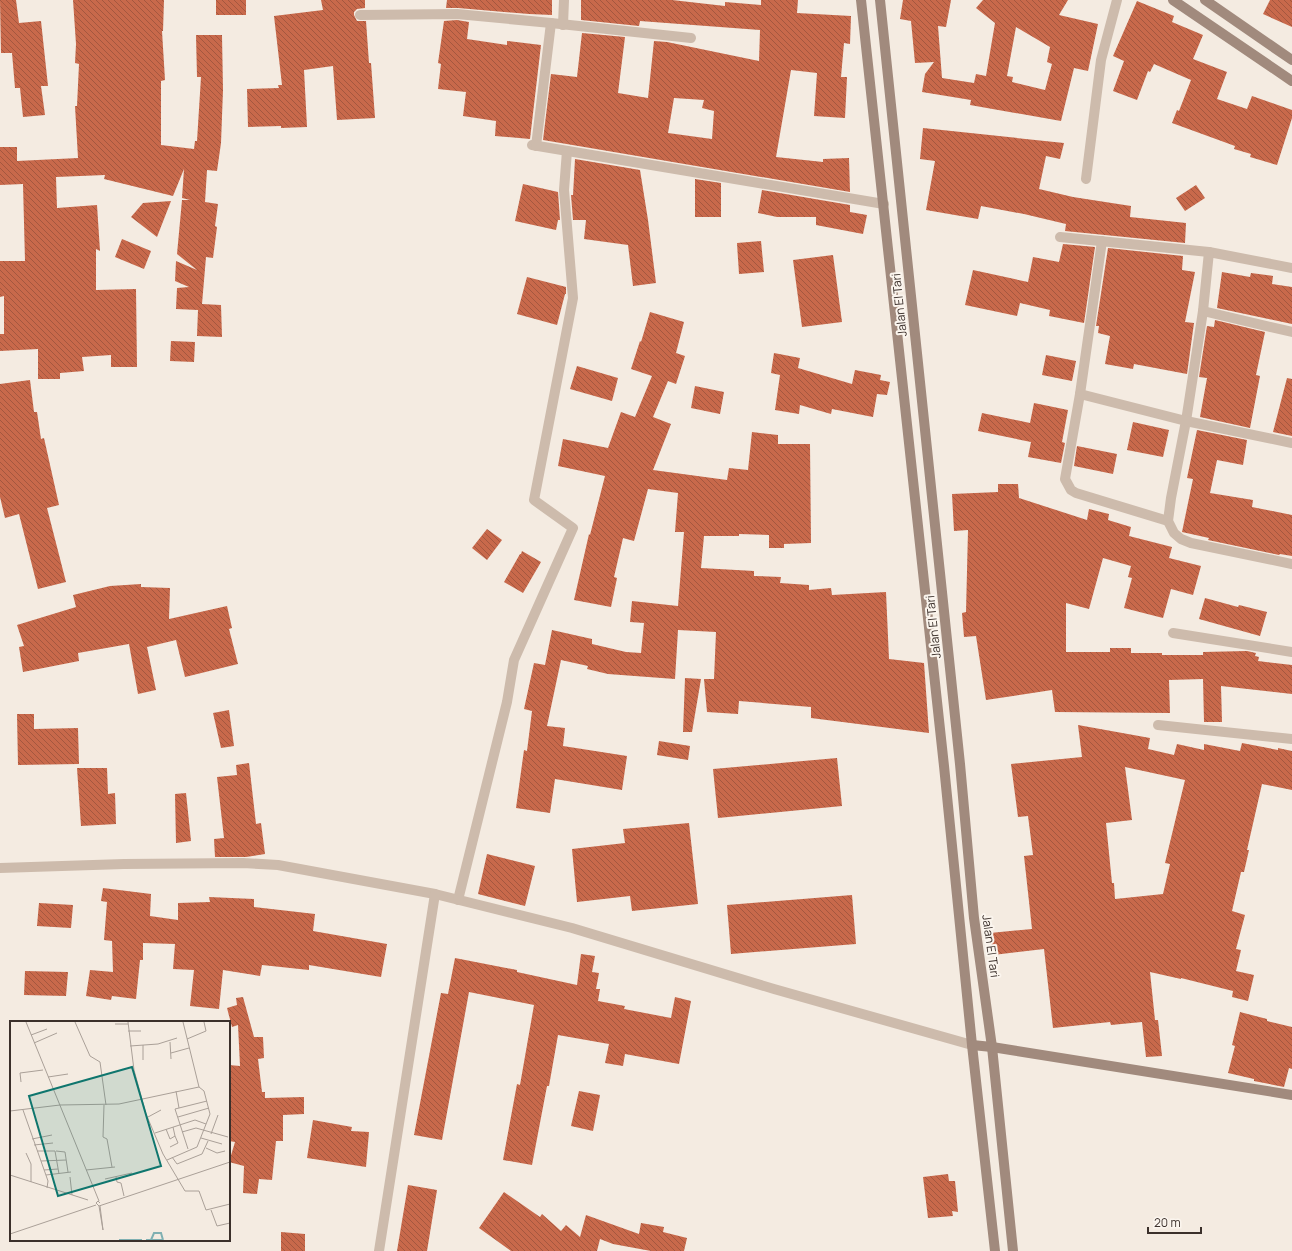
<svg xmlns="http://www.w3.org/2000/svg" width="1292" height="1251" viewBox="0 0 1292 1251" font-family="Manrope,sans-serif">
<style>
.building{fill:url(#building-back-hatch);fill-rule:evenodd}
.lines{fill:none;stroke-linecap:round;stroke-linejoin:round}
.street{stroke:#cdbbac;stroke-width:10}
.secondary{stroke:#a18a7d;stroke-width:10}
.labels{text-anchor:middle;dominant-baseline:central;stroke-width:4;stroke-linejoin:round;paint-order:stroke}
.street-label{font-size:12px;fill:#3b302b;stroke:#fbf5ee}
.inset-river{fill:none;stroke:#7fb0b2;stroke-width:2}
.inset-road{fill:none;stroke:#aaa098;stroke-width:1}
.view{fill:#0f766e;fill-opacity:0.15;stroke:#0f766e;stroke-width:2}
.inset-edge{fill:none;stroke:#3b302b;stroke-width:2}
</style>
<defs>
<pattern id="building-back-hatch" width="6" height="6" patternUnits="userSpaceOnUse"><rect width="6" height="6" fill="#c8694b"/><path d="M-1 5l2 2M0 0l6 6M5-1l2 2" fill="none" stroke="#a4573f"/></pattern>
</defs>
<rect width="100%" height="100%" fill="#f4ebe1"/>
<g class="building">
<polygon points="0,0 16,0 19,23 41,21 48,86 41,86 45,115 23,117 20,88 15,88 12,53 1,53"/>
<polygon points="73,0 164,0 163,31 162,31 165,80 161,81 161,145 194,149 195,141 197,141 201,77 197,77 196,35 222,35 223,90 221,143 217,171 207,170 205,202 218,204 215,226 217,227 213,258 206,257 202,304 221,305 222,337 197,336 198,310 176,309 177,288 189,287 175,281 176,261 197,270 177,254 182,200 190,200 182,198 184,169 173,196 104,179 105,175 56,177 57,208 97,205 100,251 96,249 96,290 136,289 137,367 111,367 111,355 82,357 84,371 60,373 60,379 38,379 38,349 0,351 0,334 4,334 4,296 0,297 0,261 25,261 23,184 0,185 0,147 17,147 17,161 78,158 75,106 77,106 79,64 75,63 76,44"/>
<rect x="216" y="0" width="30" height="15"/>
<polygon points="321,0 365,0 365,8 357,9 354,12 354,15 357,21 366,21 369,63 371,63 375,118 337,120 333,66 304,70 307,127 281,128 281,126 248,127 247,89 279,88 278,85 282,85 274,16 323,10"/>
<polygon points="447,0 552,0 552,15 529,14 458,8 446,8"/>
<path d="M581 0H672L725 6V2L761 5V0H798L797 13 851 16 850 44 844 43 841 77H847L845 118 814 116 817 73 791 70 776 157 823 162V159L849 158 850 192 543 140 551 74 577 77 582 33 625 37 618 93 648 98 654 41 667 42 759 61 760 30 640 21 639 26 581 20ZM674 98 704 100 702 108 714 111 712 139 668 133Z"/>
<path d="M903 0H951L946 27 938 26 942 78 974 83 976 74 986 76 995 23 976 8 983 0H1068L1059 15 1098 24 1088 71 1074 68 1061 121 970 105 971 100 922 92 925 74 934 62 915 63 911 21 900 19ZM1016 27 1050 47 1047 62 1052 64 1045 90 1012 82 1013 77 1007 76Z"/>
<polygon points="1270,0 1292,0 1292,27 1263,14"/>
<polygon points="1137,1 1174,16 1172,22 1203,35 1193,59 1227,72 1217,99 1247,109 1252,96 1292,110 1292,118 1277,165 1250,157 1251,154 1234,149 1235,146 1172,123 1177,110 1179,111 1191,80 1154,64 1150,72 1148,71 1137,100 1113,91 1124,61 1113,56"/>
<polygon points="457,20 469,22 467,39 507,45 507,41 541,45 530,139 495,136 496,121 463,116 466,92 438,89 441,64 438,63 444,21"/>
<polygon points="923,128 1064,143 1060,159 1046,156 1039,189 1073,197 1131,206 1130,217 1186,223 1185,243 1065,231 1066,224 1024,214 981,206 978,219 926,210 935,161 920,159"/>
<polygon points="575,159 640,170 648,220 656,283 633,286 628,245 584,239 586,220 573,220 571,195 573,195"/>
<polygon points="695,179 721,183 721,217 695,217"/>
<polygon points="523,184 558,192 560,220 558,220 556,230 515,221"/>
<polygon points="1196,185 1205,198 1185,211 1176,198"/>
<polygon points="762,190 850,205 850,212 867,215 863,234 816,225 816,217 777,217 758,213"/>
<polygon points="171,201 157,237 131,217 143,203"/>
<polygon points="122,239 151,251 144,269 115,257"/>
<polygon points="761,241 764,272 739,274 737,243"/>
<polygon points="1063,244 1095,247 1084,323 1049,316 1050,310 1020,303 1017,316 965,305 973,270 1028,282 1033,257 1059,262"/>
<polygon points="1108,248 1183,256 1182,270 1195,272 1185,322 1194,323 1187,374 1134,364 1133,369 1105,364 1110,336 1098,333 1099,326 1096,326"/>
<polygon points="833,255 842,322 802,327 793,260"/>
<polygon points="1222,272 1250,277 1251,273 1273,276 1272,284 1292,287 1292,324 1217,308"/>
<polygon points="527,277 566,287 566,294 565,294 557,325 517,314"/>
<polygon points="650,312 684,322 676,353 685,356 676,384 668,381 653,417 671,424 653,470 727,480 729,468 748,470 752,432 778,435 778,444 810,444 811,543 784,544 784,548 769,548 769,535 739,534 739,536 704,536 701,568 754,571 754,576 781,577 780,583 809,585 809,590 831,588 832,595 886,592 889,659 924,663 929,733 811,718 811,707 739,701 738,714 707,712 704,679 714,679 716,632 678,630 675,679 608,674 587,669 588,666 561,660 547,726 565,728 563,746 627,756 622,790 555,779 550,813 516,808 524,750 527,751 532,711 524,709 534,663 545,665 552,630 592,639 592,644 626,652 641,653 644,623 630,622 632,601 678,606 684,532 675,532 678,493 648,489 634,541 623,538 614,577 617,578 611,607 574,600 589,534 590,535 605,476 558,466 563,439 608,448 621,412 635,417 652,376 631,369 640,341 641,342"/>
<polygon points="1215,320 1265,332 1256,375 1260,376 1250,428 1200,417 1207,378 1199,377 1207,326 1214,327"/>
<polygon points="171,341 195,342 194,362 170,361"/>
<polygon points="774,353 800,358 798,368 852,384 855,370 881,375 880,380 890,382 887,395 877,394 873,417 832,409 831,414 800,405 799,414 775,410 780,375 771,373"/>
<polygon points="1046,355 1076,361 1072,381 1042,375"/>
<polygon points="577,366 618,378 612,401 570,389"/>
<polygon points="1287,378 1292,379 1292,436 1273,432"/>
<polygon points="30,380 34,412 37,412 41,439 44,438 59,505 47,508 66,582 38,589 19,514 5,518 0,497 0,384"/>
<polygon points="695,386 724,392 720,414 691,408"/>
<polygon points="1034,403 1068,410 1062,442 1065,443 1061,463 1028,457 1031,442 978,431 982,413 1030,423"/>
<polygon points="1133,422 1169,430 1163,457 1127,450"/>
<polygon points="1197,430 1247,440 1243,465 1217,460 1210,493 1253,500 1252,507 1292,515 1292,556 1280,554 1279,555 1208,540 1209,538 1182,532 1193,479 1187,478"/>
<polygon points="1077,446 1117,454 1113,474 1074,466"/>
<polygon points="998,484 1018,484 1019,498 1087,520 1089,509 1109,514 1108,520 1131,527 1129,536 1172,547 1169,558 1201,566 1193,595 1171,589 1163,618 1124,608 1132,578 1128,577 1131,566 1103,558 1089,609 1066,603 1066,652 1110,652 1110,648 1131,648 1131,653 1162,653 1162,655 1203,655 1203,652 1247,651 1256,653 1255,656 1259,657 1258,661 1292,665 1292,694 1221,686 1222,722 1204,722 1203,679 1169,680 1170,713 1055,712 1052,690 986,700 976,636 964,637 962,613 966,612 968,530 954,531 952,494 998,492"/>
<polygon points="487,529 502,540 487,560 472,548"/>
<polygon points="522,551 541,562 523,593 504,582 520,554 521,554"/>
<polygon points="141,584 141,587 170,588 169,619 227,606 232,628 229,629 238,664 185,677 176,640 147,647 156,690 138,694 129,644 78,653 79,661 23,672 19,647 24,646 17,625 76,607 73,595 110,586"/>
<polygon points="1205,598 1238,607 1239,605 1267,612 1260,636 1199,619"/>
<polygon points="685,678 701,679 692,732 683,732"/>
<polygon points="229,710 234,746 221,748 213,713"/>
<polygon points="17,714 34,714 34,729 78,728 79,764 18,765"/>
<path d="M1078 725 1150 738 1148 749 1174 755 1177 744 1204 750V744L1240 751 1242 743 1278 750V748L1292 751V790L1262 784 1247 850H1249L1244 872H1241L1232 911 1245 915 1236 949 1241 950 1236 971 1254 975 1248 1001 1232 997 1233 991 1181 978V979L1150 972 1155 1020H1158L1162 1056 1146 1057 1142 1022 1111 1025 1110 1022 1053 1028 1044 949 993 955 990 933 1032 929 1024 856 1033 855 1028 816 1018 817 1011 764 1082 757ZM1125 767 1185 780 1165 863 1170 864 1163 894 1115 899 1114 883H1112L1106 823 1132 820Z"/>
<polygon points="659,741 690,746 688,760 657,755"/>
<polygon points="837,758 842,806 718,818 713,769"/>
<polygon points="249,763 256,824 261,823 265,854 246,857 215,857 214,839 224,838 217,777 237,775 236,765"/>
<polygon points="77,768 107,768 108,794 115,793 116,824 81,826"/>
<polygon points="186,793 191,841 176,843 175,794"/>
<polygon points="689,823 698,904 632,911 630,896 577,902 572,849 625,843 623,829"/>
<polygon points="487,854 535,866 525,906 478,894"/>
<polygon points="103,888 151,894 150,916 178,920 178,903 210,902 209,897 254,899 254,907 315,914 313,931 387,944 381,977 309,965 309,970 262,965 260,976 223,970 219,1009 190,1006 194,970 173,969 175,944 143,943 143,960 140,960 136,999 112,996 111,1000 86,996 90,970 113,972 112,941 104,940 107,902 101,901"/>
<polygon points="852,895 856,944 731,954 727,905"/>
<polygon points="39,903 73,905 71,928 37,926"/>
<polygon points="581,954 595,956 592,972 599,973 596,989 600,989 598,1001 625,1006 624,1009 671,1018 675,997 691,1001 679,1064 625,1054 623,1066 605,1063 609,1044 558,1035 549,1086 547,1086 532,1165 503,1160 517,1084 520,1085 534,1005 469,992 442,1140 414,1135 441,993 448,994 455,958 517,970 517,972 577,985"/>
<polygon points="25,971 68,972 66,996 24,995"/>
<polygon points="243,997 254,1037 263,1037 264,1058 258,1059 262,1092 265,1092 265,1098 304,1097 304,1114 283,1115 283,1141 276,1141 272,1180 259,1179 257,1194 243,1193 244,1166 229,1162 235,1142 229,1141 229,1065 240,1066 238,1025 232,1027 227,1008 237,1005 236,998"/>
<polygon points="1240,1012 1267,1019 1267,1021 1292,1027 1292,1069 1289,1068 1284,1087 1254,1081 1254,1079 1228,1073 1235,1046 1232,1045"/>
<polygon points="579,1091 600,1095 593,1131 571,1126"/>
<polygon points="313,1120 352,1127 351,1131 369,1132 366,1167 307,1158"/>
<polygon points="948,1174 949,1181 955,1181 958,1212 952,1211 953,1216 928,1218 923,1177"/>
<polygon points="408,1185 437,1190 427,1251 397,1251"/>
<polygon points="504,1192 540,1217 542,1214 561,1231 566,1225 580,1237 586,1215 639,1234 641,1223 664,1227 663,1232 687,1238 684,1251 651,1251 613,1244 600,1239 597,1251 511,1251 479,1228"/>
<polygon points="281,1232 305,1234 305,1251 281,1251"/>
</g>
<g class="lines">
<g class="street">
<polyline points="360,15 457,14 551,23 691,38"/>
<polyline points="563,25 564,0"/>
<polyline points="532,145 884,204"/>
<polyline points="536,146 551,23"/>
<polyline points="1086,179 1101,60 1117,0"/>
<polyline points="1060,237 1209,252 1292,268"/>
<polyline points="1102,241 1080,394 1065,479 1071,490 1076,493 1168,521"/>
<polyline points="1209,252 1203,311 1186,421 1171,498 1168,521 1174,533 1181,539 1191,543 1292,564"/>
<polyline points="1203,311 1292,332"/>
<polyline points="1080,394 1186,421 1292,443"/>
<polyline points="1173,633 1292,652"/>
<polyline points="1158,725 1292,739"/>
<polyline points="0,868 124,864 243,863 278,865 435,894 572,928 774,989 972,1045"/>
<polyline points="458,900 507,702 514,660 573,528 534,500 573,298 564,190 567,151"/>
<polyline points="379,1251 435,894"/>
</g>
<g class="secondary">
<polyline points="861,0 944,766 972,1045 995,1251"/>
<polyline points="880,0 960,764 974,918 992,1047 1013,1251"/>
<polyline points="1173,0 1292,81"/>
<polyline points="1205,0 1292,60"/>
<polyline points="972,1045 992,1047 1292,1095"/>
</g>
</g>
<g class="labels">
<g class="street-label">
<text transform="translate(899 305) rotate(-96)">Jalan El Tari</text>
<text transform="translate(933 627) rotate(-96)">Jalan El Tari</text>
<text transform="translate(991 946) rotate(82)">Jalan El Tari</text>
</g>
</g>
<g transform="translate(10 1021)">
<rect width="220" height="220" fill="#f4ebe1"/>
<path class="inset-river" d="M109 219H132M136 219H152M141 219 144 212H151L153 219"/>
<path class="inset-road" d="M16 1 89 180M65 1 80 35 90 41 96 84M118 1 124 49 136 93 153 133 175 170H189L196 189 220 183M105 3H118M118 10H131M21 14 37 8M177 18 196 10 194 1M160 21 161 38M24 22 47 12M120 25 148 23 167 17M161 32 179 27M133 39V24M38 56 58 53M11 61 10 52 33 49M166 70 169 87M94 84 93 116 97 118 102 146M13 89 38 160 37 167M0 90 50 84 109 83 189 66 173 1M138 96 151 89M168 96 199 87M156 108 160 118 165 115 163 106M172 111 186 107 218 116M145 112 185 99 196 103M201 113 208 94M191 117 212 123M22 118 42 114M24 124 43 122M160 126 168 122 165 115M196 127 207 132 215 130M178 128 165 88 197 80M27 130H45L49 153M46 130 55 131 58 151M16 132 21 143V161M162 136 167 143 192 133 198 120M157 139 187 126 200 93 194 70 189 66M31 140 56 139M34 149 48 148M76 149 105 146M0 154 78 179M36 154 61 151M60 156 62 174M106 156 107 161 111 162 114 175M95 158 122 152M90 182 88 180 86 182 89 185 220 141M89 185 93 209 90 185M201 189 207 205 220 202M0 213 86 184"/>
<path class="view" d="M122 46 151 145 48 175 19 75Z"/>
<rect width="220" height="220" class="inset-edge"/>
</g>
<path d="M1148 1227v6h53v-6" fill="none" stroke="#3b302b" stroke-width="2"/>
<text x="1154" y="1227" font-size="12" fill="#3b302b" stroke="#fbf5ee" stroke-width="3" paint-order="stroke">20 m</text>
</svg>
